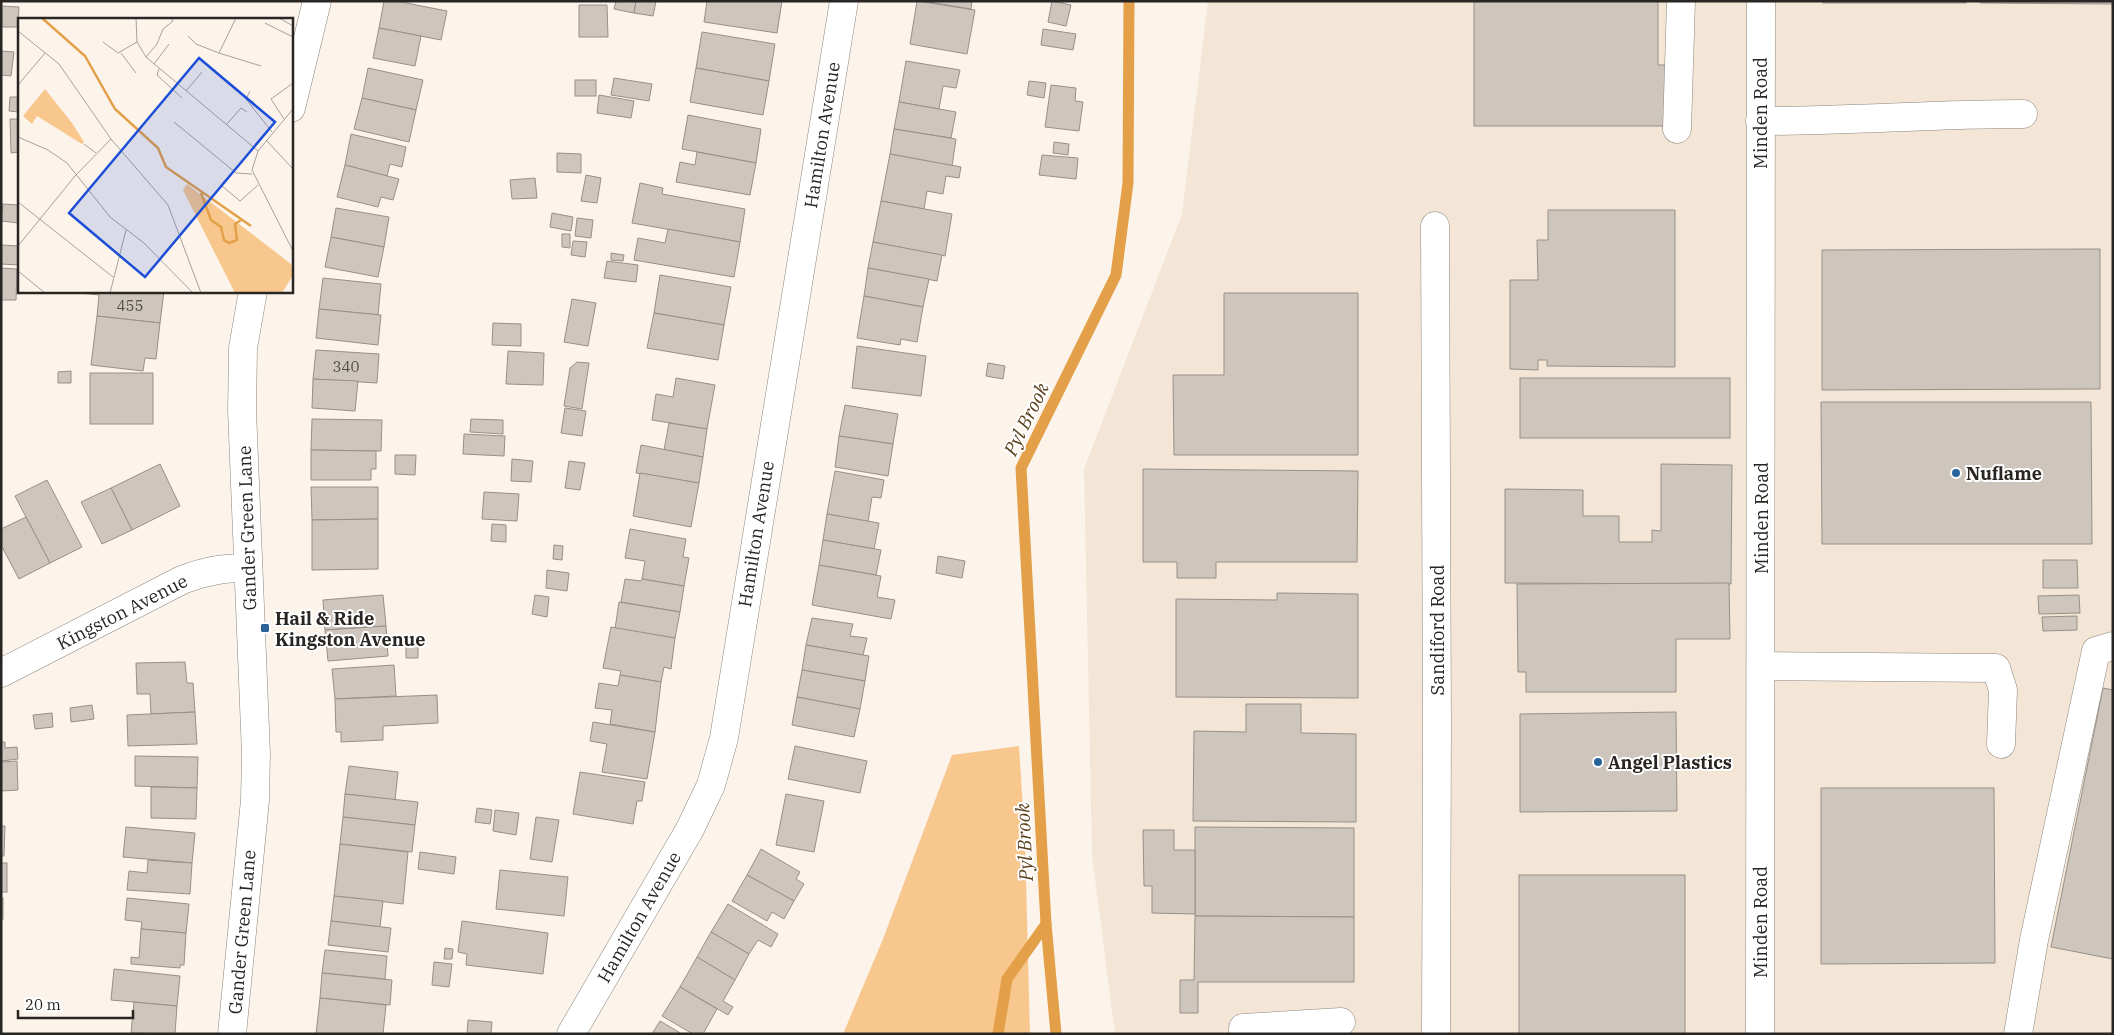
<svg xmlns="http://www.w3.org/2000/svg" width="2114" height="1035" viewBox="0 0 2114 1035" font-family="'IBM Plex Serif',serif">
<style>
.built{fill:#f3e6d7}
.green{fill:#f8c78d}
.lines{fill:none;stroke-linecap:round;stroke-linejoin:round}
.stream{stroke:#e3a048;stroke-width:11}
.building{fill:#cec6bd;stroke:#979088}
.minor-casing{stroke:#8c857d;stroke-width:29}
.minor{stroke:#fff;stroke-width:28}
.poi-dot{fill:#2a629a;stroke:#fff;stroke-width:2}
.labels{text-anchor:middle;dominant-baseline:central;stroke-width:4;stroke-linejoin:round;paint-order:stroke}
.number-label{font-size:15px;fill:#524d49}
.street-label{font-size:18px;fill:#282522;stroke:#fff}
.poi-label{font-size:18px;font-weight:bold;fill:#282522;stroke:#fff;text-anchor:start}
.water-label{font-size:19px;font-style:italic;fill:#5d411d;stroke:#fff}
.inset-river{fill:none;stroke:#e3a048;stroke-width:2.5}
.inset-road{fill:none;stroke:#a7a19b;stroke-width:1}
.view{fill:#1d4ed8;fill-opacity:0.15;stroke:#1d4ed8;stroke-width:2.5}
.inset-edge{fill:none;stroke:#282522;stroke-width:2.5}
</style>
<rect width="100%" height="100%" fill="#fcf4eb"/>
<polygon class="built" points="1208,1 2113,1 2113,1034 1115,1034 1092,855 1084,469 1182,214"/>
<polygon class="green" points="1019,746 1025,841 1030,1034 843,1034 883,939 952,755"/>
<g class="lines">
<g class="stream">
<polyline points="998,1034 1007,979 1046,924"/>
<polyline points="1056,1034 1046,924 1021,468 1116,275 1128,183 1129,1"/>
</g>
</g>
<g class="building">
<polygon points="384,1 396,1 447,11 441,40 379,28"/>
<polygon points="616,1 636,1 634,13 614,9"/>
<polygon points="636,1 656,1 653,16 634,13"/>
<polygon points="707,1 782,1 777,33 704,22"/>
<polygon points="917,1 975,10 967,54 910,44"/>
<polygon points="923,1 972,1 971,9"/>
<polygon points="1052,1 1071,5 1066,26 1048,22"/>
<polygon points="1474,1 1658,1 1658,65 1669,65 1665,126 1474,126"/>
<rect x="1823" y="1" width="143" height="2"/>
<polygon points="1980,1 2113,1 2113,4 1980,3"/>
<polygon points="579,5 607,5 608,37 579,37"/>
<polygon points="1,6 19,7 18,27 1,27"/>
<polygon points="379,28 421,36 415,66 373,58"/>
<polygon points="1043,29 1076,34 1073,50 1041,45"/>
<polygon points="702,32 775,44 769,81 696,68"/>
<polygon points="1,51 14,52 11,76 1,75"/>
<polygon points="906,61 960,70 956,88 943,86 939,109 899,102"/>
<polygon points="368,68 423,80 416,110 362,98"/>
<polygon points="696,68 769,81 763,115 690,102"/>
<polygon points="614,78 652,84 649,101 611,95"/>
<rect x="575" y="80" width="21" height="16"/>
<polygon points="1029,81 1046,83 1044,98 1027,95"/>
<polygon points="1051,85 1076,88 1075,101 1083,102 1079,131 1045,127"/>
<polygon points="599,95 634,101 631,118 597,113"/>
<polygon points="10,97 19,97 19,112 9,111"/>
<polygon points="362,98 416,110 409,142 354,129"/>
<polygon points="899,102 956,112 951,138 894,129"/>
<polygon points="688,115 761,129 756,163 682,149"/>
<polygon points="10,119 19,119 19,152 11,153"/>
<polygon points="894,129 956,139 952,166 890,154"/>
<polygon points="351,134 406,147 402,167 390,164 387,176 345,165"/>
<polygon points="1054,142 1069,144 1068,155 1053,153"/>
<polygon points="697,152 756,163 750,195 676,182 680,162 695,165"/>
<polygon points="557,153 581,154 581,173 557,172"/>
<polygon points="890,154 961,167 959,178 946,176 943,194 927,191 924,209 881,201"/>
<polygon points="1042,155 1078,158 1076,179 1039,175"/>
<polygon points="345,165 399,179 393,200 381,197 378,207 337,197"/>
<polygon points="586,175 601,178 597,203 581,201"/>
<polygon points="535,178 537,198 512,199 510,180"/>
<polygon points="640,183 663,188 662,194 745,209 740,242 632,223"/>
<polygon points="881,201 952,214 945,256 873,242"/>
<polygon points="3,204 19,205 19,223 1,221"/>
<polygon points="336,208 389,217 384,247 331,237"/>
<polygon points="1548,210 1675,210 1675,367 1547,366 1547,360 1538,360 1538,370 1510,369 1510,280 1538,280 1537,240 1548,240"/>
<polygon points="552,213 573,217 571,231 550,227"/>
<polygon points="577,218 593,220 591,238 575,236"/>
<polygon points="668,229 740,242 734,277 634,260 638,238 665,243"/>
<polygon points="562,234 570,234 570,248 562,247"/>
<polygon points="331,237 384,247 378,277 325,267"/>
<polygon points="573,241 587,242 585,257 571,255"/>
<polygon points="873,242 942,255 937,281 868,268"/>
<polygon points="1,245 19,246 19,265 1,264"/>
<polygon points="2100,249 2100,389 1822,390 1822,250"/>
<polygon points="611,253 624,255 623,261 611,260"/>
<polygon points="607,261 638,265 636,282 604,278"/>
<polygon points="1,268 17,269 16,300 1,300"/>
<polygon points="868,268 929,279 923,307 864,296"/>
<polygon points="660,275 731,287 724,325 654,313"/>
<polygon points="323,278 381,284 378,315 319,309"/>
<polygon points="61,291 164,291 160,323 97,316 99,295"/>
<polygon points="1224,293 1358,293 1358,455 1174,455 1173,375 1224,375"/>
<polygon points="864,296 923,307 917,342 901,339 900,345 857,338"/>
<polygon points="572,299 596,303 588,346 564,342"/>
<polygon points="319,309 381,315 378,345 316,338"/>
<polygon points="654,313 724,325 718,360 647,348"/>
<polygon points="97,316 160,323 156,359 145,358 143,371 91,365"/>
<polygon points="493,323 521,324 521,346 492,345"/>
<polygon points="857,346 926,356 921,396 852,388"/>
<polygon points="316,350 379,354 377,383 313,379"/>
<polygon points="508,351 544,353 543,385 506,384"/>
<polygon points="577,362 589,363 582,409 564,406 570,368"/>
<polygon points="988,363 1005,366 1003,379 986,376"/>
<polygon points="71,371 71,383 58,383 58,372"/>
<rect x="90" y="373" width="63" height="51"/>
<polygon points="676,378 715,385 707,429 652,420 656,394 673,397"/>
<rect x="1520" y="378" width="210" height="60"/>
<polygon points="313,379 358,381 355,411 312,408"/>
<polygon points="1821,402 2091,402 2092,544 1822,544"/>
<polygon points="845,405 898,414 893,444 839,436"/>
<polygon points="565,408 586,411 582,436 561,433"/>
<polygon points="312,419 382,420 381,451 311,450"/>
<polygon points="471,419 503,420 503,434 470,432"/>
<polygon points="669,423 707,429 703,457 664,450"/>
<polygon points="464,434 505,436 504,456 463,454"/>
<polygon points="839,436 893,444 888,476 835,467"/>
<polygon points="641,445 703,457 699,483 636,473"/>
<polygon points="311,450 376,451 376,469 371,469 371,480 311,480"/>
<polygon points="395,455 416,455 415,475 395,474"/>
<polygon points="512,459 533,461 531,482 511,481"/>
<polygon points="569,461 585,463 580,490 565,488"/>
<polygon points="160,464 180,506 132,530 111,488"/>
<polygon points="1661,464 1732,465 1731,584 1505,583 1505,489 1583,490 1583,516 1619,516 1619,542 1652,542 1652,530 1661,531"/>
<polygon points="1143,469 1358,471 1357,562 1216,562 1216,578 1177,578 1177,562 1143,562"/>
<polygon points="835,471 884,480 881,498 872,497 868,522 827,514"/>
<polygon points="640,473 699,483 691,527 633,516"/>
<polygon points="47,480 82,547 50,563 15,496"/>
<polygon points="311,487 378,487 378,519 312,520"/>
<polygon points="111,488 132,530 102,544 81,502"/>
<polygon points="484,492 519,494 517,521 482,519"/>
<polygon points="827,514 879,523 874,549 823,540"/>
<polygon points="26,517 50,563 19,579 1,545 1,529"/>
<polygon points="378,519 378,569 312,570 312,520"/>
<polygon points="492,524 506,525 506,542 491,541"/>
<polygon points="630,529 686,539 683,557 689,558 684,586 642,579 645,561 625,558"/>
<polygon points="823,540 881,550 876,575 819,565"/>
<polygon points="554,545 563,546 562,560 553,559"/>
<polygon points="938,556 965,561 962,578 936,573"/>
<polygon points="2043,560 2077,560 2078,588 2043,588"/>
<polygon points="819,565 881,576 877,597 895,600 891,619 812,605"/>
<polygon points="547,570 569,573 567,591 546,588"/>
<polygon points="625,579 641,581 642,579 684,586 680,612 621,602"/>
<polygon points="1729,583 1730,639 1676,639 1676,692 1526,692 1526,672 1518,672 1517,584"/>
<polygon points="1277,593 1358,594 1358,698 1176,697 1176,599 1277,600"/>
<polygon points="383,595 386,626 325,630 323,600"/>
<polygon points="535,595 549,597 547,617 532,614"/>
<polygon points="2079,595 2080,613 2039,614 2038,596"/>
<polygon points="619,602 680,612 675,638 615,629"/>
<polygon points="2077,616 2077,630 2043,631 2042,617"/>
<polygon points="812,618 853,624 850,636 867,638 863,655 806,645"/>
<polygon points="386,626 388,656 328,661 325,630"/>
<polygon points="611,627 675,638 671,669 664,667 661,682 620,675 621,671 603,668"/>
<polygon points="806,645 869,656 865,681 802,670"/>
<polygon points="418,646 418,658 406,658 406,647"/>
<polygon points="185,662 187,683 193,683 195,712 151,714 150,694 137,694 136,663"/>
<polygon points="394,665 396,696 335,699 332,669"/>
<polygon points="802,670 865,681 860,709 797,697"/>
<polygon points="620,675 661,682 655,732 610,724 612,710 595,708 599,683 618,686"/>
<polygon points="2103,688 2113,690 2113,959 2051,947"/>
<polygon points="437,695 438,723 383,726 383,740 341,742 341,732 336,732 335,699"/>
<polygon points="797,697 860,709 854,737 792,725"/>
<polygon points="1246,704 1301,704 1301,733 1356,734 1356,822 1193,821 1194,731 1246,732"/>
<polygon points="92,705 94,719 71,722 70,708"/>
<polygon points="195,712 197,744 128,746 127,715"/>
<polygon points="1676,712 1677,811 1520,812 1520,714"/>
<polygon points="52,713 53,727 35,729 33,715"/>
<polygon points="593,722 655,732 647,779 602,772 607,744 590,741"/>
<polygon points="1,742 5,742 5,748 17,747 18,759 1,761"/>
<polygon points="795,746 867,761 860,793 788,779"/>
<polygon points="135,756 198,757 197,788 135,786"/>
<polygon points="17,761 18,790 1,791 1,762"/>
<polygon points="349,766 398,772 395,800 345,794"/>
<polygon points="580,772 645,782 642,801 637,801 633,824 573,814"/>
<polygon points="151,787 197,788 196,819 151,818"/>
<polygon points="1821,788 1994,788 1995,963 1821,964"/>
<polygon points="345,794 418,802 415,825 343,817"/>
<polygon points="786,794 824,801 814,852 776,845"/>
<polygon points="477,808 492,810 490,824 475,822"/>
<polygon points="495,810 519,813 516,835 493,831"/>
<polygon points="343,817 415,825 412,852 340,844"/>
<polygon points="536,817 559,820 552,862 530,859"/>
<polygon points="1,826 5,826 4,856 1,856"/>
<polygon points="126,827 195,833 192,863 123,857"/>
<polygon points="1195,827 1354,828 1354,917 1195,916"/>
<polygon points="1143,830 1174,830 1174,850 1195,850 1195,914 1152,913 1152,886 1144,886"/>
<polygon points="340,844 408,852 403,904 334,896"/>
<polygon points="761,849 800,872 796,879 804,884 794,901 747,875"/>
<polygon points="420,852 456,857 454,874 418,869"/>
<polygon points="148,860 192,863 190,894 127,890 129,871 147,873"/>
<rect x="1" y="863" width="6" height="29"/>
<polygon points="500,870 568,877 564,916 496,909"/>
<polygon points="747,875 794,901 784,919 772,912 767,921 732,901"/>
<rect x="1519" y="875" width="166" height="159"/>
<polygon points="334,896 383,901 380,927 331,921"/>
<rect x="1" y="898" width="2" height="21"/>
<polygon points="127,898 189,904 186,933 141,929 142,922 125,920"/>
<polygon points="728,904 778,934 771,947 758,940 749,954 711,932"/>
<polygon points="1195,916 1354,917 1354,982 1198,982 1198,1013 1180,1013 1180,980 1194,980"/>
<polygon points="331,921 391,928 388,952 328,945"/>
<polygon points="462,921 548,933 543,974 466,965 467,954 458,952"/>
<polygon points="141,929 186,933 184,965 180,965 180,968 131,964 131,957 139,958"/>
<polygon points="711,932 749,954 735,980 697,957"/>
<polygon points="445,948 453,949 452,959 444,959"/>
<polygon points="325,950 387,956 385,979 322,973"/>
<polygon points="697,957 735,980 723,1001 733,1007 728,1015 680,987"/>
<polygon points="434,962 452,964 449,987 432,985"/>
<polygon points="114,969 180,976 177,1006 111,1000"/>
<polygon points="322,973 392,980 390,1005 320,998"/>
<polygon points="680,987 717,1009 703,1034 693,1034 662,1016"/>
<polygon points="320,998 386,1005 383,1034 316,1034"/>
<polygon points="134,1002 177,1006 175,1034 131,1033"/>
<polygon points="468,1020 492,1022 491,1034 467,1034"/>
<polygon points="660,1021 682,1034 652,1034"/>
</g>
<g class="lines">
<g class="minor-casing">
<g id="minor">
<polyline points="291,108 317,1"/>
<path d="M1760 121C1848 121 1935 114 2023 114"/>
<polyline points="1677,129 1681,1"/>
<polyline points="1435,226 1437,725 1436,1034"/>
<polyline points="1762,666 1996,668 2003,690 2001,744"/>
<path d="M1 673 182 580C206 571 222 568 248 568"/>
<polyline points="232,1034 255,800 256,754 242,410 243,348 253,291"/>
<polyline points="571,1034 690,829 711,785 724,738 844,1"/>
<polyline points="1243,1034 1243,1028 1341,1022"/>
<polyline points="1760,1034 1761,1"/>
<polyline points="2018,1034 2034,940 2096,651 2113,646"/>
</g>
</g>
<use href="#minor" class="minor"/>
</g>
<g class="poi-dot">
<circle cx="1956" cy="473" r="5"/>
<rect x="260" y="623" width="10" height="10" rx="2.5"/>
<circle cx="1598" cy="762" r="5"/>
</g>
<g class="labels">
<g class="number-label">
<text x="130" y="305">455</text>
<text x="346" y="366">340</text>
</g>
<g class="street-label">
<text transform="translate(1760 113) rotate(-90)">Minden Road</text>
<text transform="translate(822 135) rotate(-81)">Hamilton Avenue</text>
<text transform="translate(1761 518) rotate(-90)">Minden Road</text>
<text transform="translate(247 528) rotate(-92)">Gander Green Lane</text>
<text transform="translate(756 534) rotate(-81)">Hamilton Avenue</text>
<text transform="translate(122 612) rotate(-27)">Kingston Avenue</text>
<text transform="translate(1437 630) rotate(-90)">Sandiford Road</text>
<text transform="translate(639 917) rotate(-60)">Hamilton Avenue</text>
<text transform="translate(1760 922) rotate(-90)">Minden Road</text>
<text transform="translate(242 932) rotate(-85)">Gander Green Lane</text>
</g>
<g class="poi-label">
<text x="1966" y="473">Nuflame</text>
<text x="275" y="618">Hail &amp; Ride<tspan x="275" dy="21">Kingston Avenue</tspan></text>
<text x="1608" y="762">Angel Plastics</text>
</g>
<g class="water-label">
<text transform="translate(1026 419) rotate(-64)">Pyl Brook</text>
<text transform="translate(1024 842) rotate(-93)">Pyl Brook</text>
</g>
</g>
<g transform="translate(18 18)">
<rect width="275" height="275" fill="#fcf4eb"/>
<path d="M27 71 54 105 66 124 64 126 19 98 14 106 5 98ZM169 166 273 246 275 257 264 275H217L165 172Z" fill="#f8c78d"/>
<path class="inset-river" d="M24 0 67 38 97 91 140 130 148 149 233 208M183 175 193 202 203 209 206 222 211 225 219 222 217 206 223 202"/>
<path class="inset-road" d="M118 0 119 24 128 39 240 133M261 0 275 8M247 5 275 19M0 13 41 46 93 121 150 187 183 275M170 18 178 26 201 35 218 0M85 24 100 35 119 24M103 35 118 55M201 35 243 48M128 39 139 26 145 11 155 3 153 0M136 46 151 26M141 51 139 57 164 80M0 67 27 35M168 73 184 54M232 73 228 81 254 114M275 91 240 133 234 152 275 233M266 101 253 81 275 65M156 104 218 155 234 156M208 107 223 90 229 94M0 119 30 132 49 145 92 199 126 225 175 275M248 122 275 151M66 126 78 135M209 160 203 167 222 183 240 167M0 184 95 259M0 228 57 158 93 121M0 253 27 275M92 275 108 212"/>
<path class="view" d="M181 40 257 104 127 259 51 195Z"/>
<rect width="275" height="275" class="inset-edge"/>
</g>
<rect width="2114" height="1035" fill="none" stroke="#282522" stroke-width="5"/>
<path d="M18 1010v8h115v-8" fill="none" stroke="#282522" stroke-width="2.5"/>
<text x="25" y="1010" font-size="15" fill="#282522" stroke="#ffffff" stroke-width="4" paint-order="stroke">20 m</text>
</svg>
